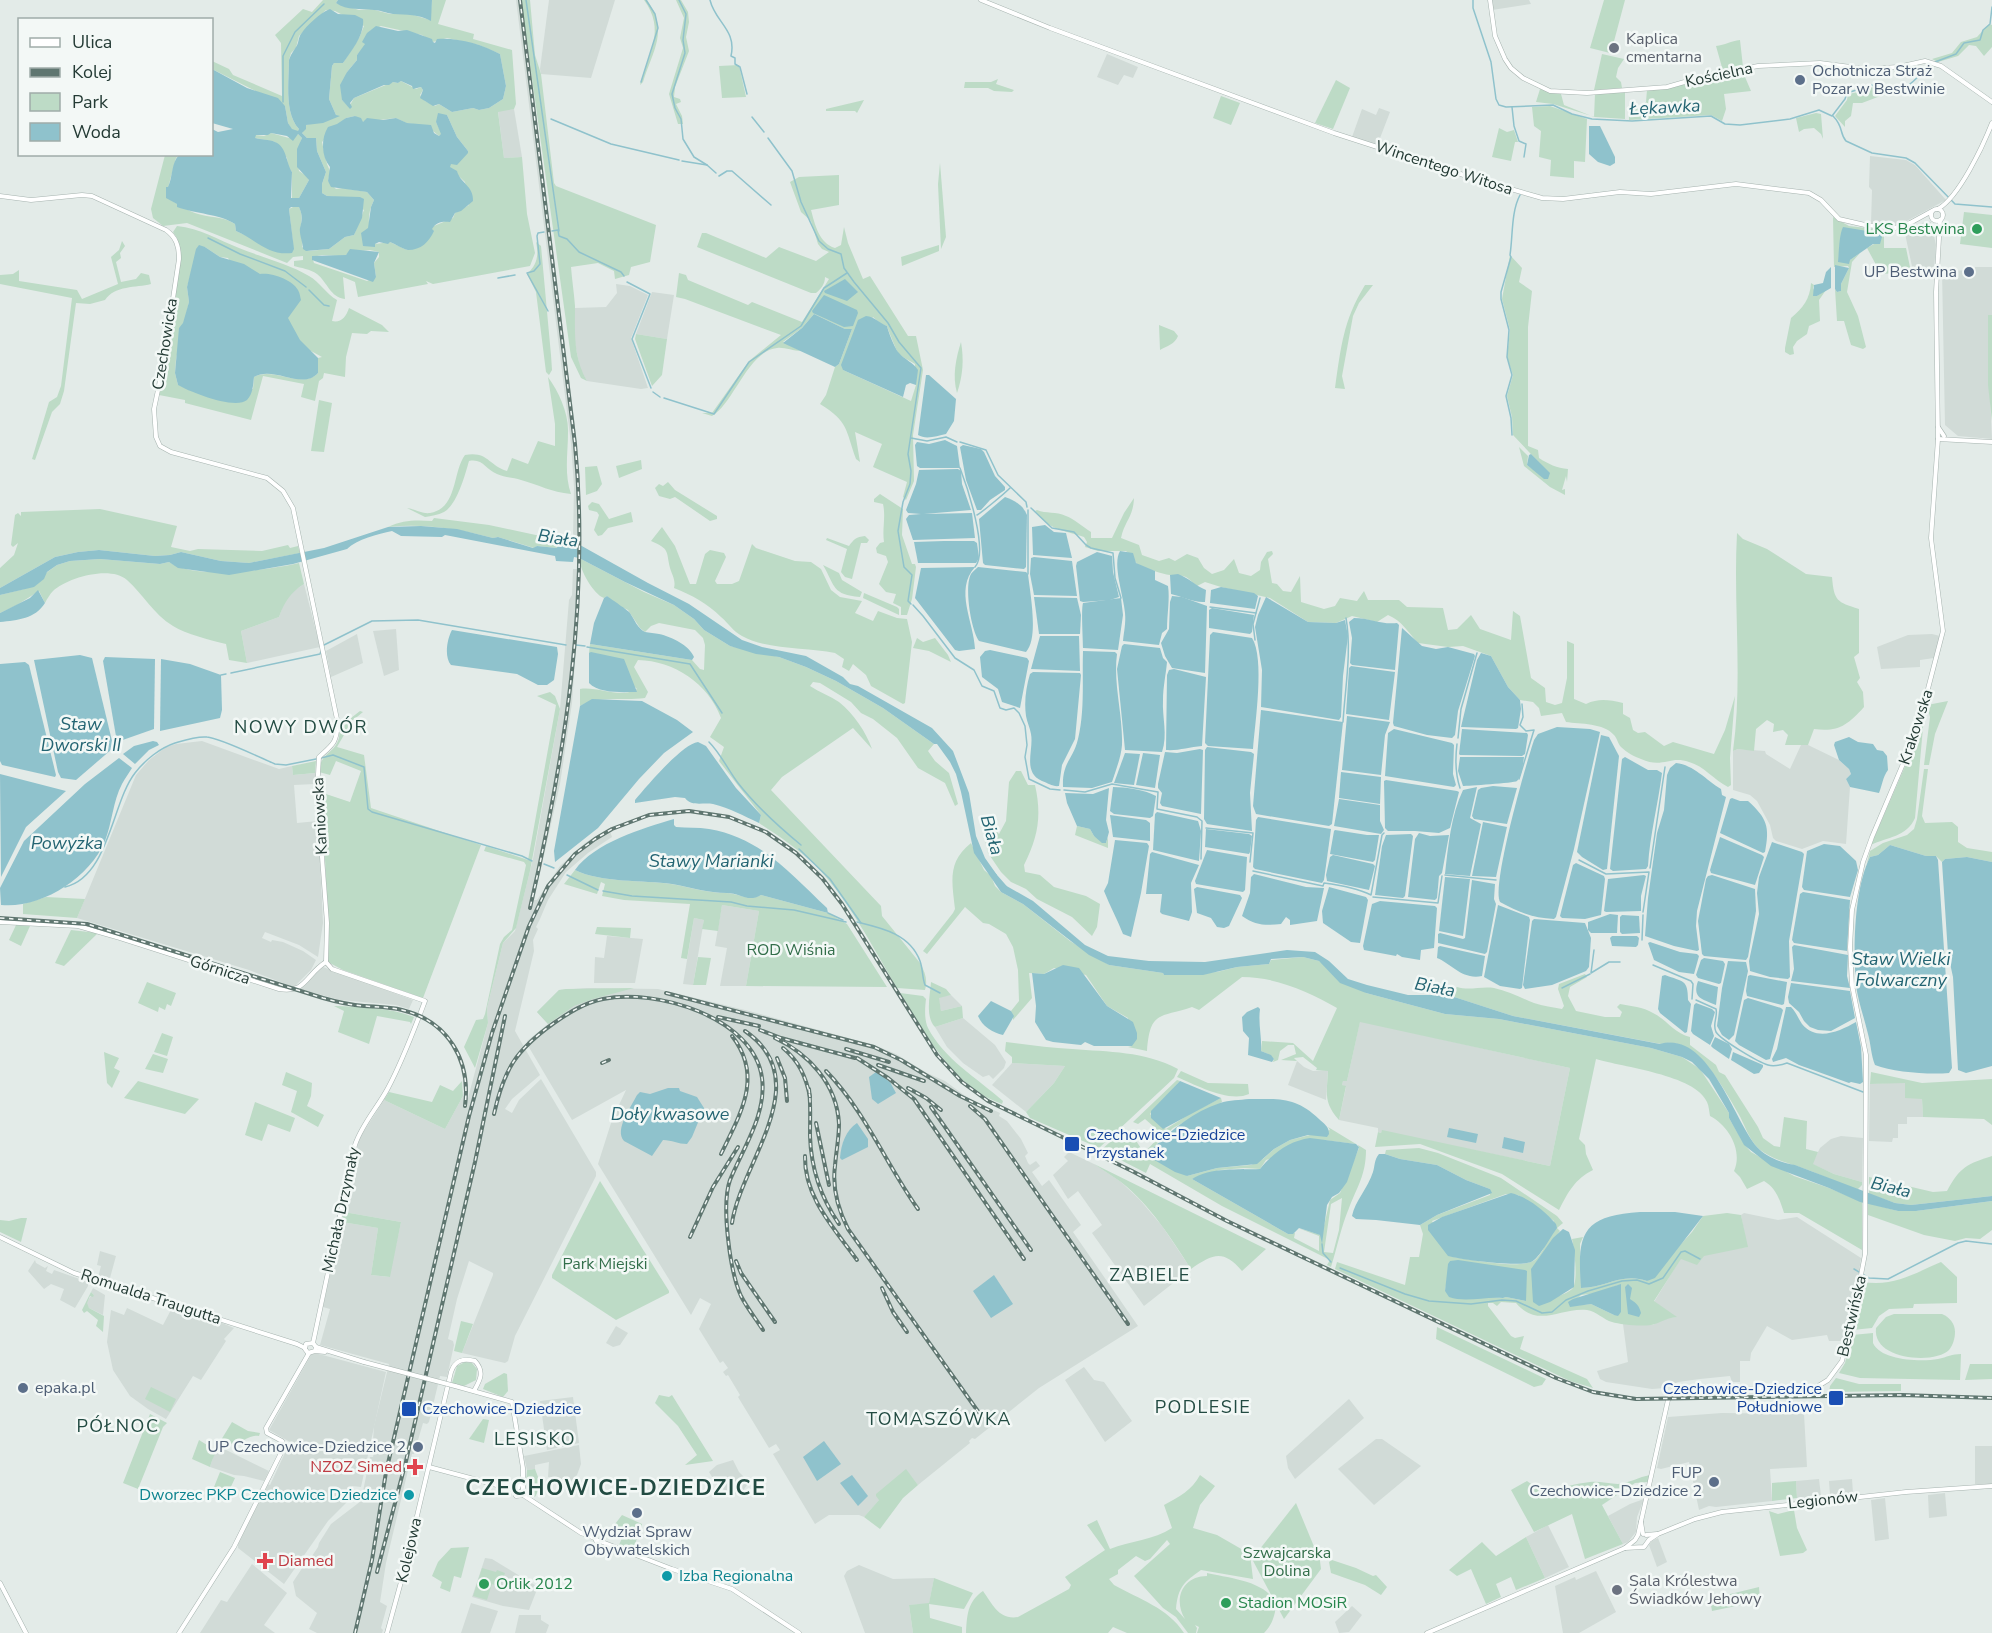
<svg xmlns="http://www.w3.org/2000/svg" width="1992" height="1633" viewBox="0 0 1992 1633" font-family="'Nunito Sans',sans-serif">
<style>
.built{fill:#d1dbd7}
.green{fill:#bddbc6;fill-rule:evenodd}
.water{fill:#8fc2cc;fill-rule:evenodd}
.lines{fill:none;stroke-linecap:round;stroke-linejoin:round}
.stream{stroke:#8fc2cc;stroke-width:1.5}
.river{stroke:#8fc2cc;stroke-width:5}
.tertiary-casing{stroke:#a6b3af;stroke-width:5}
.tertiary{stroke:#fff;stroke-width:4}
.rail-casing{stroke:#5f7670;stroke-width:4}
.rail{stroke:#f3f8f6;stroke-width:1.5;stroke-dasharray:4.5;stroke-linecap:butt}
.tertiary-bridge-casing{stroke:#a6b3af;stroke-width:5;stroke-linecap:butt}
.tertiary-bridge{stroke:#fff;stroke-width:4}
.worship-dot{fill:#6b7280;stroke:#f3f8f6;stroke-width:2}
.service-dot{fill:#5c6f8a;stroke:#f3f8f6;stroke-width:2}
.leisure-dot{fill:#2e9e5b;stroke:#f3f8f6;stroke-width:2}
.transit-dot{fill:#1a4fb4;stroke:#f3f8f6;stroke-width:2}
.health-dot{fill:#e0444e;stroke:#f3f8f6;stroke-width:2}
.culture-dot{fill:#0f9aa8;stroke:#f3f8f6;stroke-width:2}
.labels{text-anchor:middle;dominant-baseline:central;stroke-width:5;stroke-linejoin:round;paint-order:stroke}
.worship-label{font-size:16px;fill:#5b616d;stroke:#f3f8f6;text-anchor:start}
.service-label{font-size:16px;fill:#4e5e75;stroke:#f3f8f6;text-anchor:end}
.street-label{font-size:16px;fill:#243b35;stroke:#f3f8f6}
.leisure-label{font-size:16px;fill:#27864d;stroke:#f3f8f6;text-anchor:start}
.park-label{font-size:16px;fill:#326e4a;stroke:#f3f8f6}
.transit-label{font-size:16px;fill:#164399;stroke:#f3f8f6;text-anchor:start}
.health-label{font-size:16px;fill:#be3a42;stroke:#f3f8f6;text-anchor:end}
.culture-label{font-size:16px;fill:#0d838f;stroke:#f3f8f6;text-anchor:end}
.water-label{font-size:18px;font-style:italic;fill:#236472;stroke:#f3f8f6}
.neighbourhood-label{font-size:18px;letter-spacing:1.5px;fill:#224b42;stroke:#f3f8f6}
.district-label{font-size:22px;font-weight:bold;letter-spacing:1.5px;fill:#224b42;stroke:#f3f8f6}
</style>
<rect width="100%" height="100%" fill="#e3ebe8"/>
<g class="built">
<polygon points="516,0 522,0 574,418 580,478 580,538 573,538 574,487 571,444"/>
<polygon points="549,0 615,0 591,78 541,74 540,69"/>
<polygon points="1491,0 1529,0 1531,4 1492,10"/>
<polygon points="1107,54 1138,67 1133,78 1124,75 1118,85 1097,77"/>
<polygon points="1379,108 1390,112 1377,146 1352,137 1362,109 1376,115"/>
<polygon points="514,109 522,157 504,158 498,111"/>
<polygon points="1870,156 1906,160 1915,165 1946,200 1901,224 1893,227 1871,224 1872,190 1869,187"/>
<polygon points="1928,221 1931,222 1931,235 1934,236 1936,245 1934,270 1913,271 1904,229"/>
<polygon points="1975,267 1992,267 1992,315 1988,315 1988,346 1992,439 1958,436 1945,425 1942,271 1975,270"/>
<polygon points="616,284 630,286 648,295 631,338 648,388 641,389 587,381 580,369 575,343 573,317 575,308 606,307 617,293"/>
<polygon points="652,292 674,295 667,339 636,334"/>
<polygon points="573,569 580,569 577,632 572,703 560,784 534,900 537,900 560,866 585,843 609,828 612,837 588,853 566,872 548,900 540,919 536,927 538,929 533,940 534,951 515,1031 540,1075 512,1099 505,1109 512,1113 519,1100 541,1079 596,1172 596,1176 515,1336 508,1361 505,1363 462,1353 493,1275 493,1273 469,1261 457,1299 448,1339 453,1341 454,1345 447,1377 440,1376 429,1422 427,1424 423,1423 414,1454 412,1454 410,1462 386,1563 380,1602 387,1606 381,1628 383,1630 382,1633 317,1633 309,1629 317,1613 296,1596 293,1582 310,1556 312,1556 318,1547 319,1543 331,1524 361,1501 370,1457 373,1457 376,1444 373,1441 374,1426 389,1364 320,1345 330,1309 323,1307 342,1222 378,1228 371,1275 389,1277 401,1222 344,1212 359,1139 384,1100 445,1129 463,1096 468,1098 488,1023 487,1008 503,943 515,931 533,859 560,709 569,600 572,595"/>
<polygon points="304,584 320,647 247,663 241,631 279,617 285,600 292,592"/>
<polygon points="396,629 399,670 384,676 373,631"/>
<polygon points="357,634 363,663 331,677 326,651"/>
<polygon points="1932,634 1940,636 1934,658 1920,660 1920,667 1881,669 1877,647 1908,635"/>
<polygon points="202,741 279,769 292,766 293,775 315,773 315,784 294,785 297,823 318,821 323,923 318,957 299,945 265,932 262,938 271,942 272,940 283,942 303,951 316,960 311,970 295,986 291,986 249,970 77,918 136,775 149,760 166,747 176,744"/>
<polygon points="1801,745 1808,745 1839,760 1849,769 1851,774 1846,779 1850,787 1846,844 1823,841 1802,849 1776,841 1773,838 1770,825 1757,801 1750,795 1733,790 1733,751 1738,749 1765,751 1766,754 1790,769"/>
<polygon points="722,905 759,911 746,986 720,986 727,948 715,946"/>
<polygon points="694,918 704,920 693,985 683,984"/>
<polygon points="607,936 643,939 635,983 594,983 595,957 604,958"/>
<polygon points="323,967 413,1000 409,1009 396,1005 340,1000 300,989"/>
<polygon points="588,988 658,989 749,1011 874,1045 896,1054 927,1073 945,1081 968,1098 1000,1113 999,1116 1007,1121 1021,1139 1028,1153 1025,1156 1028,1163 1030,1165 1036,1161 1040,1166 1032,1172 1042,1186 1049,1180 1081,1225 1073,1232 1138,1326 1039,1388 975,1439 972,1438 969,1441 970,1443 918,1485 906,1470 864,1517 859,1515 829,1515 815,1524 773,1454 780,1450 776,1444 769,1448 738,1397 740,1395 728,1375 726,1376 723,1372 728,1368 723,1361 720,1363 699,1329 711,1304 700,1298 691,1315 598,1164 612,1120 626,1090 572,1120 527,1044 527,1041 548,1024 537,1012 559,990"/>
<polygon points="951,995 962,1006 941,1011 938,997"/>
<polygon points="963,1018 995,1045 1006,1062 1004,1068 993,1079 989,1075 983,1077 963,1063 947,1047 935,1027"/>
<polygon points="1360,1021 1570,1068 1550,1166 1382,1131 1381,1133 1378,1132 1378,1128 1339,1120 1346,1087 1342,1085 1343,1080 1347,1081"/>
<polygon points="1297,1061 1304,1067 1313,1071 1328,1070 1326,1100 1288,1085"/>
<polygon points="1012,1063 1065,1066 1054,1083 1026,1112 992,1085"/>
<polygon points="1905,1082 1922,1099 1923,1117 1907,1117 1907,1124 1898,1124 1898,1138 1893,1138 1892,1142 1869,1141 1870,1084"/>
<polygon points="1841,1136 1863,1138 1862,1182 1834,1174 1812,1164 1820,1148 1831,1139"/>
<polygon points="1069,1152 1094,1164 1121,1182 1140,1200 1162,1226 1191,1269 1144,1306 1092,1233 1102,1225 1078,1191 1068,1199 1053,1175 1068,1161 1064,1157"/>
<polygon points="1744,1213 1778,1220 1797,1217 1861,1258 1855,1299 1844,1341 1829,1341 1827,1335 1792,1340 1767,1326 1751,1353 1750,1361 1740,1361 1740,1382 1732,1382 1730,1376 1700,1379 1678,1382 1665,1388 1652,1389 1606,1382 1600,1379 1597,1371 1628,1362 1623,1324 1653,1325 1663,1319 1676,1317 1654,1302 1681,1258 1747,1247 1741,1215"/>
<polygon points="100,1251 116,1256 110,1278 108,1280 98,1277 101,1266 97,1265"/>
<polygon points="35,1260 36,1263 45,1268 48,1266 46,1271 52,1274 54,1270 88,1282 88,1286 75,1308 60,1300 64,1289 51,1284 44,1289 28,1271"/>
<polygon points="93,1288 105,1295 103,1315 89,1308 86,1303 91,1296 94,1295 91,1292"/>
<polygon points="127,1308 163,1325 172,1308 210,1318 234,1328 224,1339 226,1341 201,1380 193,1376 166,1419 148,1409 130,1396 113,1370 107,1342 111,1310 124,1315"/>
<polygon points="616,1326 628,1333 620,1345 613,1347 606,1343"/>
<polygon points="315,1353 386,1372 361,1487 352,1486 348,1501 328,1521 284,1584 238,1548 238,1544 268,1484 270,1485 290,1442 269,1430 311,1355"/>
<polygon points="1084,1367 1094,1380 1104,1382 1132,1421 1105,1442 1065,1380"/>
<polygon points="573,1397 579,1443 547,1450 540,1401"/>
<polygon points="1349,1399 1364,1418 1295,1479 1288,1468 1286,1456"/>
<polygon points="1722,1413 1804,1414 1807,1467 1770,1469 1772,1501 1716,1507 1709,1506 1699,1510 1689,1462 1661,1469 1657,1468 1668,1417"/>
<polygon points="1376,1439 1382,1439 1421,1466 1374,1505 1338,1469"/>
<polygon points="579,1445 581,1464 577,1475 567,1485 559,1479 548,1477 549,1462 535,1465 535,1469 527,1470 524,1456"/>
<rect x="1975" y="1446" width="17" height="38"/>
<polygon points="220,1447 269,1471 264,1481 244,1476 234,1475 210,1467 215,1451"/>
<polygon points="733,1460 739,1472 749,1482 740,1495 719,1488 709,1472 717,1465"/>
<polygon points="1819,1479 1821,1496 1797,1498 1796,1481"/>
<polygon points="1852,1479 1853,1493 1830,1495 1829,1481"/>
<polygon points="1945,1493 1947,1516 1929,1518 1928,1495"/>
<polygon points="1885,1498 1889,1539 1875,1541 1871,1500"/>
<polygon points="1644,1499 1637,1517 1636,1532 1628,1542 1623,1544 1608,1516 1630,1504"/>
<polygon points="1548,1525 1569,1567 1545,1578 1526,1537"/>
<polygon points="1658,1538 1667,1562 1657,1567 1649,1545 1652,1541"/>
<polygon points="485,1558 492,1559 538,1587 529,1610 503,1606 472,1597"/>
<polygon points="252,1564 287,1593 264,1625 275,1633 200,1633 221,1600 227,1602"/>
<polygon points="859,1565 893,1579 934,1578 929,1604 909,1605 913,1633 865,1633 844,1576 847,1571"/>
<polygon points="1596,1571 1616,1612 1579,1633 1563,1633 1555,1586 1575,1577 1576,1580"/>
<polygon points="471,1603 498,1611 490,1633 461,1633"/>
<polygon points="1352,1606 1362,1615 1349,1632 1339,1633 1335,1622"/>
<polygon points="519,1615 541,1615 541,1620 549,1625 546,1633 515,1633"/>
</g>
<g class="green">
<path d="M323 0H338L336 3 359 10 371 9 390 14H410L430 20 432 0H446L438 24 474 34 473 39 512 50 516 104 514 109 498 112 504 158 522 157 527 214 535 253 530 266 433 284 426 281 428 284 358 297 355 282 343 277 345 299C330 297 328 283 317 274 310 269 301 268 294 266V261L303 260V256L293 257 287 263 187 223 163 226 153 218 151 209 165 155H179L176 158 168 188 171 200C180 206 192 213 202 215 215 218 224 217 235 224L236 231 249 237 293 243 289 209 295 206 299 207C304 218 300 221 301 232 301 237 303 241 302 247L309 251 329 249 345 237 354 235 364 210 343 198 327 196 322 193V184L326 172 317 151 316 138H307L302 133 306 125 336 115 329 99 332 66 334 63H343L359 38 364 26 335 11 326 10 299 36 296 48 291 53 289 60C289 81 284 113 299 129L298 132 292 130 288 123 285 106 212 69V61L229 69 233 75 282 96 281 43 275 35 303 9 312 12ZM381 26 422 35 433 42 447 38 479 45 500 54 506 86 503 99 489 108 479 110 473 108 452 112 439 104 435 106 425 101 420 95 423 90 421 87 416 89 401 81 398 83 393 82 354 98 349 107 342 100 347 72 357 60V55L364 47 370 31ZM447 115 457 137 468 151 459 160 450 164V168L465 182 469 205 455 213 453 218 434 226 407 250 390 242 375 244C368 228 366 216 374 200L367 192 343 188 336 189 328 181 330 171 327 164 322 142 346 118 355 116 362 122 396 118 406 123 427 126 439 136 442 134 436 122ZM370 250 379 252V257L374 263 376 277 367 281 314 263 312 257 322 255 339 256 346 255 349 252Z"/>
<path d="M521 0H530L535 55 541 74 554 183 556 186 656 225 650 262 631 267 629 275 615 279 614 271 598 263 571 267C572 280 574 293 575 306 575 333 573 357 587 381L581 378 571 357Z"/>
<path d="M644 0H647C669 31 653 50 643 82L640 85C649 53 666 30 644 0Z"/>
<polygon points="676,0 681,0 688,12 689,22 686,37 689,51 675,87 674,97 680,99 681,102 676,104 682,116 683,124 678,124 669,94 683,48 680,38 684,18"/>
<polygon points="1604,0 1625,0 1613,45 1616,46 1614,54 1590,48"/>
<polygon points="1989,24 1992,25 1992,47 1984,56 1976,46 1969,45 1958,56 1938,62 1932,59 1952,53 1961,42 1977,37"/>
<path d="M1740 40 1743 67 1723 71 1716 46C1725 45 1731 41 1740 40Z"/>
<polygon points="1602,54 1624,59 1618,68 1616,77 1621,82 1622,88 1594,90"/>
<polygon points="739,65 746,97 722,98 719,66"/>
<polygon points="1742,70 1751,91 1724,94 1726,109 1722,121 1711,115 1629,120 1629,105 1640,106 1646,102 1647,90"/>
<polygon points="998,79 996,84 1014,90 1012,92 994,91 988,88 964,88 965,82 991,82"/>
<polygon points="1336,80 1350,88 1333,129 1315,123"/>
<polygon points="1865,87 1872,87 1883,95 1862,103 1853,103 1851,116 1845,121 1845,127 1835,116 1847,100 1848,94 1859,92"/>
<polygon points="1540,89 1561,94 1564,105 1594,117 1595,94 1625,92 1625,119 1595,117 1553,104 1536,102"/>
<polygon points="1221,96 1240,103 1231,125 1213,118"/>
<polygon points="864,100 857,113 855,111 826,111 826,109"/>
<polygon points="1550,106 1587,119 1585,162 1574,161 1574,178 1550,176 1551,160 1539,157 1541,131 1534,126 1532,107"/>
<polygon points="1816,113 1821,114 1823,139 1821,134 1814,128 1804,129 1799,132 1796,118"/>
<polygon points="1499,128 1507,132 1514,130 1518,142 1515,142 1511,161 1492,157"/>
<path d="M271 133 289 138 298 134 302 138C298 148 297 159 299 171L308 177 309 180 299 198H292V172L288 167 287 158 275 142 255 138V135L264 136Z"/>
<polygon points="940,163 946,237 941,249 938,184"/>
<path d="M839 175V205L811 210C815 225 819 243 835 248L841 245 844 227 848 243 863 279 870 276 908 336H916L923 370 913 435 914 481 906 500 903 497 907 482 873 467 882 444 855 432 860 462 856 459C845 429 849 422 820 404L826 395 835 367 839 364 852 329H845L814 314 802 328 783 342 801 351C793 351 784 347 777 348 748 351 734 403 712 416L702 413H712L749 361 781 335 685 299 676 297 679 273 686 275 688 280 748 305 752 302 802 322 829 279 825 277C825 284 821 289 816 293H811L697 247 702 233H706L766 258 779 247 816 261 829 252 822 249 818 244 811 221 801 212 790 182 799 177ZM873 317 881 324 887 326C888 330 896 349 898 353 902 357 910 361 915 364L916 385 911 401 843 370Z"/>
<polygon points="1964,212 1992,215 1992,248 1960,244"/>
<polygon points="1833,217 1849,226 1884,230 1884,248 1906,248 1911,272 1881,274 1867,248 1874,244 1842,240 1839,248 1850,260 1860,253 1852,262 1847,292 1858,316 1866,347 1863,349 1851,345 1844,321 1837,321 1835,289 1837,292 1841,291 1841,284 1849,268 1848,266 1834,267"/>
<path d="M177 226C200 228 218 240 239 248 261 257 289 264 309 276 320 282 326 294 337 300L332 321C341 323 346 317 349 308L382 325 389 332 371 331 367 334 352 333 346 357 345 377 324 373 323 378 319 381 315 401 301 397 304 384 263 376 251 420 185 403V400L159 395 179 249 177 238 173 232ZM205 247 220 257 228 258 291 361 311 351 322 357 318 358V373C302 390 274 366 254 377L253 389 178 385 175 373 176 359 189 302 187 287 192 270Z"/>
<path d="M122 241 125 246 120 253 121 258 116 262 121 282 136 279 141 273 149 275 151 284C136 288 115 285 105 300L90 304 76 303 64 391 60 404 52 412 35 460 32 459 49 402 57 397 61 386 72 298 0 284V275L13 274 19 270V281L77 290 82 299 118 284 111 257 119 250Z"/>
<path d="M536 242 541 246 551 355 552 370 549 375 546 372 536 292 527 274C537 265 539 256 536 242Z"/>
<polygon points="939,245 939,251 902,266 901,257"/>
<path d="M1510 255 1522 268 1519 282 1532 291 1528 327V446L1538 450 1539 458C1548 464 1557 468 1568 469L1567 482 1566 476 1562 490 1565 489V495L1550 487 1524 466 1519 447 1528 456 1527 465 1531 468 1547 471 1513 435 1512 417 1507 396 1513 375 1507 357 1510 330 1502 299Z"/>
<path d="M1811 283 1814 285 1813 288 1817 296 1826 290 1819 300 1820 321 1809 326 1807 334 1797 341 1793 347 1794 354 1790 355 1785 352V348L1791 318C1803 308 1810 299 1811 283Z"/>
<path d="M1365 285H1373L1359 303 1353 316 1342 376 1345 389 1335 388C1341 347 1343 321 1365 285Z"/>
<polygon points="1988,315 1992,315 1992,421 1988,385"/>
<path d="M1159 325 1174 331 1178 336C1175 344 1167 346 1160 350Z"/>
<polygon points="636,334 667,339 662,375 652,386 635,339"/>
<path d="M961 342C964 360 963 375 957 393 952 376 956 358 961 342Z"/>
<path d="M548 377C559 392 569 414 568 433 568 453 564 474 571 494 551 492 539 485 521 480 513 477 505 478 497 474 486 470 483 458 469 461 465 475 457 505 444 512 438 515 431 516 425 517L407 508C415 509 422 514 430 513 458 508 452 473 465 455 488 451 488 465 507 471L512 458 528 464 538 441 555 446V424Z"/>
<polygon points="319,400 332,403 324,452 311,451"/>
<polygon points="641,460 642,469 619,478 616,466"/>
<polygon points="597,466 602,484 597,491 586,495 585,467"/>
<polygon points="668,482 675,490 717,516 717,519 710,521 675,497 670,499 659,496 655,488 659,484 663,486"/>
<path d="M880 494 903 509 902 535 912 564H915L916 567 912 599 907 615H901V607L893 603 896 594 886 592 879 584 888 562 886 556 877 553 876 548 880 543 884 542C882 529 886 517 883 504L874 502V499Z"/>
<path d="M1134 498C1133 518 1125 520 1121 538L1139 545 1142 555 1159 561 1169 558 1175 561 1187 554 1198 558 1204 568 1212 574 1224 570 1234 559 1239 573 1251 576 1260 570 1261 562 1267 552 1272 551 1273 554 1268 559 1272 583 1277 584 1283 591 1291 592 1300 576 1301 602 1324 609 1335 606 1340 598 1357 601 1364 591 1368 600H1399L1407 607 1443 608 1448 630 1457 629 1471 615 1480 629 1511 640 1513 611 1520 616 1531 678 1545 688 1546 702 1555 705 1562 703 1567 678V641L1574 644V699L1586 704C1599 698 1609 700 1623 703V714L1630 718 1633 730 1638 733 1645 732 1664 746 1673 742 1714 754 1725 730 1735 696 1730 758 1731 785 1728 787C1714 780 1704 766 1689 762 1670 755 1663 769 1641 759 1635 757 1626 752 1621 747 1618 744 1617 738 1614 735 1604 723 1580 724 1566 722L1562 713 1541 716 1539 708 1533 702 1520 700 1508 687 1491 656 1463 646 1448 647 1418 643C1408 632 1402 621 1388 615L1377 622 1352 616 1336 623 1308 622 1270 598 1221 587 1205 582 1197 586C1182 573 1187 577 1170 575 1161 574 1149 569 1140 566 1134 562 1132 556 1126 551H1098L1085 547 1087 542 1084 537C1064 530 1048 530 1035 511L1037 510C1046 514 1056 511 1066 516 1074 519 1083 527 1091 532V538H1112L1124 513Z"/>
<polygon points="592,502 599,504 609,519 631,512 633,522 608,528 602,535 598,536 594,530 599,515 597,512 589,510 588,506"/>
<polygon points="100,509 177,526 171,547 190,551 198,549 262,551 288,545 290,548 298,546 300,553 249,563 221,561 181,552 170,555 155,556 99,550 78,552 55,557 0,588 0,568 14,555 18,543 13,547 11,545 15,515 18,513 21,516 21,512"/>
<path d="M434 518 489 525 545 537 571 535 570 544 558 543 557 548 537 546 534 548 498 537 493 538C458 529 424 523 388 527 403 520 415 520 432 521Z"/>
<path d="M662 527 675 546 690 584H696L705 554 710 550 724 553 726 557 715 581 717 584H732L739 581 752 544 756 548 795 561 811 562 821 569 831 590 840 597 862 601 855 613 873 621 878 611 897 618 907 619 912 642 905 703 903 704 871 686 866 675 853 664 849 671 842 667 844 659 835 653C807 647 767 650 742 636 733 631 729 624 721 617 708 604 692 595 674 588 676 580 672 575 670 568 666 551 670 549 651 541Z"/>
<path d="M1737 533 1743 539 1767 549 1806 574 1832 577C1834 601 1837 602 1859 609V653L1854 657 1860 678 1857 682 1863 692 1864 707C1847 726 1838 732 1814 729L1808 745H1785L1788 735 1783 730 1773 732 1774 724 1767 720 1756 729 1754 751 1738 749 1733 751C1743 679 1733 606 1737 533Z"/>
<path d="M865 536 869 540 867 543H861L852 579 845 577 841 572 847 549 826 540 827 538 849 546C854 539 856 537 865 536Z"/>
<path d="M579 558 644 592 674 605 694 619 704 630 730 646 779 657 806 667 836 681 883 708 934 744 928 751 935 761 949 773 958 804 955 806 945 783 918 768 897 738 873 719 861 713 851 702 820 683 813 682 810 686C819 692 830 696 839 702 854 714 866 732 872 749L853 728 782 777 771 790 881 906 882 916 920 963C925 972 928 980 925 990L897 988C872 946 849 900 815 865 798 849 779 836 759 823L761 815 719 761 724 747 710 737 721 718C708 683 674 661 638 660L634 667 648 692 645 698C624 701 599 695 580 706V689C597 686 621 699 637 689L599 654 589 653 590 644 692 660 700 669 704 670 705 645 703 638 695 630 659 623 651 626 645 632 640 628 628 610 615 604 607 596 604 598C593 594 580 570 579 558Z"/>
<path d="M100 559 160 564 169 562C194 580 269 570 299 563L304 584C290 593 285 601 279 617L241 631 247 663 229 660 226 644C210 640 186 634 173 626 153 614 143 594 127 580 110 565 67 578 53 591 50 594 47 599 45 603L39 591 17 605 0 613V595L24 589 57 565 70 561Z"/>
<path d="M823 565 839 573 842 580 862 592 860 597C832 594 836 588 823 565Z"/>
<polygon points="864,593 897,607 899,609 899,615 863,598"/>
<polygon points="917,638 923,642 935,638 948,655 951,662 929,651 913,648"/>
<polygon points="550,692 555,696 560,709 530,871 516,928 503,943 487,1008 488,1023 475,1068 464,1047 476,1020 483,1019 485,1014 500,944 504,937 512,930 526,865 524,862 484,851 486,846 528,860 556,705 537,696"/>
<polygon points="1948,701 1935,734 1929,765 1924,765 1930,717 1927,705"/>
<path d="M360 711 363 712 352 721 337 747 364 755 371 808 481 845 423 998 343 970 326 961 329 938 322 800 323 793 350 802 361 771 336 761 330 775 319 772C321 751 334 755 339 738 340 732 338 729 342 723L346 725 351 718Z"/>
<path d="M1924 716 1915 818C1907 837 1887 837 1871 845L1916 741Z"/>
<polygon points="316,761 315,773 293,775 292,766"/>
<polygon points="1924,769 1928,769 1922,816 1925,823 1952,822 1958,827 1958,842 1967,848 1992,852 1992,862 1967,857 1945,859 1942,862 1936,856 1926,856 1890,845 1878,855 1870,857 1867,863 1870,851 1883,843 1907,835 1914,829 1917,819"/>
<path d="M1016 771H1021L1028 785H1035C1042 816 1038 837 1024 865L1025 872 1040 875 1054 887 1086 896 1100 904 1097 927 1092 936 1072 917 1037 899 1026 889 1011 882 1001 872 988 853 981 822 987 821 999 834 1006 821 1009 782Z"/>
<polygon points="1077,826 1090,829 1094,836 1106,843 1108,837 1108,848 1075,835"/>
<path d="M971 843 984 870 991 876 995 886 1001 892 1023 904 1070 941 1109 965 1163 973 1164 975 1217 972 1237 967 1269 964 1271 960 1303 957 1319 961 1366 993 1445 1014 1499 1019 1651 1048 1682 1057 1700 1069 1729 1113V1118L1744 1144 1751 1152 1794 1176 1829 1188 1862 1202V1250L1799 1213H1784C1780 1200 1776 1188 1764 1181L1747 1189 1740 1177 1734 1171C1743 1151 1729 1126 1710 1116 1709 1111 1709 1106 1707 1102 1696 1075 1622 1067 1596 1059L1579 1139 1585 1145 1586 1154 1593 1170C1575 1179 1568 1192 1559 1210L1502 1174 1420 1144 1375 1147 1378 1132 1381 1133 1382 1130 1550 1166 1570 1068 1360 1022 1347 1081H1343L1342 1085 1346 1086 1339 1120C1323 1102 1327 1093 1328 1071L1316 1070 1317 1068 1303 1057 1294 1058 1297 1061 1281 1060 1296 1054 1294 1045H1288L1280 1051 1278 1060 1273 1062 1274 1059 1268 1054 1261 1051 1262 1041 1293 1043 1313 1061 1337 1008C1309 992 1276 977 1242 977L1199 1010 1192 1007C1160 1018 1150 1010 1147 1051L1128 1047 1132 1046 1128 1018 1107 1006 1086 975 1054 968 1044 974 1029 973 1032 998 1013 1020V1016L1011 1011 1019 1001 1018 970 1013 947 1006 934 989 924 983 923 965 907 927 954 923 951 953 913 955 909C952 882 947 862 971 843Z"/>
<path d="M575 870C601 883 643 880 671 884 690 887 707 893 726 893 738 893 749 902 761 895L828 913 847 924 887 987 746 986 759 911 722 905 718 931 702 929 704 920 694 918 687 959 681 958 690 904 624 900 602 896 605 884 601 882 597 894 564 884Z"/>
<polygon points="46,897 85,899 77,918 23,914 23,904"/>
<polygon points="16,925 30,926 21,946 9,940"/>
<polygon points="597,927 631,928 630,938 595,934"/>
<polygon points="71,930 98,933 64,966 55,963"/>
<polygon points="698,957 711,958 706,985 693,985"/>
<path d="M1585 974 1587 977 1570 987 1568 996 1576 1011 1605 1017H1620L1622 1012 1617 1007 1620 1004C1631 1006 1643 1007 1653 1013 1667 1020 1674 1033 1690 1037V1045L1716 1065 1719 1072 1725 1075 1758 1127 1763 1138 1774 1146 1780 1147 1784 1117 1807 1121 1806 1149 1818 1152 1813 1164 1834 1174 1862 1182V1185L1857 1190C1837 1182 1817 1173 1797 1166 1784 1162 1770 1158 1759 1149 1749 1140 1745 1125 1738 1113 1724 1089 1695 1034 1661 1044L1513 1016 1454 997V990L1457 987C1469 991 1481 986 1494 988 1508 991 1521 998 1534 1003 1543 1006 1553 1007 1562 1009L1564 1006 1558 989 1559 984Z"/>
<polygon points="147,982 176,993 171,1006 167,1004 165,1010 159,1007 158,1012 138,1003"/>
<path d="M931 982 946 989 951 995 939 998 941 1011 962 1006 963 1018 935 1027C925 1017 930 996 931 982Z"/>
<polygon points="634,988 593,999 574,1006 548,1024 537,1012 559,990 566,989"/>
<path d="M900 993 923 996 926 999C925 1008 924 1019 928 1028 944 1059 977 1078 1003 1101L1002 1104C953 1087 926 1034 900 993Z"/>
<path d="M334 1006C361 1007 389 1007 414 1017L411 1024 410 1022 377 1016 369 1044 338 1032 344 1011Z"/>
<polygon points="162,1033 173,1037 167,1056 154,1052"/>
<path d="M1006 1042C1028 1045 1050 1048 1072 1049 1109 1052 1144 1051 1178 1069L1174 1078 1099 1148 1030 1118 1026 1112 1054 1083 1065 1066 1012 1063V1057L1005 1051Z"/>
<polygon points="104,1052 119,1058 114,1068 120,1071 112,1088 107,1083"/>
<polygon points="153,1054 168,1059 163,1073 145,1069"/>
<path d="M1181 1071 1208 1083 1248 1084 1249 1094C1229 1103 1196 1085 1177 1077Z"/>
<polygon points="286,1072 312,1083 311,1096 307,1106 324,1115 318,1127 291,1112 297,1091 282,1085"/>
<polygon points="1871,1072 1922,1083 1992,1079 1992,1125 1984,1119 1923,1117 1922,1099 1905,1098 1905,1083 1870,1084"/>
<path d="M1177 1080 1180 1081 1150 1114 1166 1129 1191 1113 1221 1098 1222 1102 1173 1128 1153 1148 1187 1176 1217 1168 1251 1165 1263 1159 1274 1149 1290 1140 1330 1130 1328 1127 1356 1144 1323 1140 1266 1160 1260 1169 1244 1168 1220 1170 1192 1179 1288 1234 1295 1233 1294 1238 1319 1251V1236L1298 1228 1321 1235 1322 1244V1234L1330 1200 1340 1193 1359 1148 1358 1145 1366 1150C1366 1175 1357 1187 1349 1208 1341 1227 1337 1248 1331 1267L1327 1265 1330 1260 1222 1206 1150 1164 1146 1173 1101 1150 1118 1135 1125 1142 1133 1136 1144 1153 1162 1134 1145 1119 1138 1124 1133 1122ZM1342 1198 1339 1230 1333 1253 1324 1252 1331 1204Z"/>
<polygon points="138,1081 199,1099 185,1114 124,1098"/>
<polygon points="462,1081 463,1096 445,1129 384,1100 389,1092 432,1102 440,1085 453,1091"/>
<polygon points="255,1102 295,1118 290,1132 268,1124 262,1141 245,1135"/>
<path d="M1419 1148 1438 1153 1501 1178 1557 1216 1563 1223 1557 1228 1560 1231 1537 1261 1559 1296C1563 1294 1569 1292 1572 1289 1579 1282 1574 1248 1572 1239L1583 1237 1580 1244 1581 1288C1605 1288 1622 1272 1647 1281L1692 1232 1703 1216 1727 1213 1741 1215 1748 1247 1704 1256 1697 1265 1681 1259 1654 1301 1677 1317C1668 1318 1663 1321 1655 1324 1647 1327 1621 1325 1612 1322 1604 1320 1596 1311 1587 1310 1561 1307 1538 1329 1516 1303L1501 1302 1497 1306 1493 1303H1488V1306L1511 1336 1515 1338 1524 1336 1520 1349 1587 1379 1593 1388 1570 1381 1335 1269 1337 1262 1405 1285 1410 1257H1419L1423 1234 1420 1225 1437 1215 1490 1195V1189L1466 1180 1437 1165 1400 1159 1385 1154 1386 1150ZM1506 1194 1518 1195 1554 1221C1549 1234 1546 1249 1536 1259 1523 1271 1471 1259 1453 1257L1432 1221ZM1450 1261 1526 1301 1506 1297 1503 1298 1491 1297 1466 1299 1445 1291ZM1618 1285 1621 1312 1614 1315 1591 1304 1570 1306 1581 1295 1598 1293Z"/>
<path d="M1992 1156V1196L1911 1205 1895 1203 1869 1194V1177L1933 1192 1947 1191C1960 1167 1967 1164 1992 1156Z"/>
<path d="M1094 1164 1266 1249 1242 1271C1223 1249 1213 1254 1191 1269 1171 1238 1151 1206 1121 1182 1112 1176 1103 1170 1094 1164Z"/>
<polygon points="600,1181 669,1291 669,1293 616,1320 552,1278 552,1275"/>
<polygon points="1992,1201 1992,1230 1980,1239 1966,1238 1955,1241 1924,1235 1868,1215 1868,1203 1898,1211 1916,1211"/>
<polygon points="344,1212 401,1222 390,1277 371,1275 378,1228 342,1222"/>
<polygon points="21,1218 27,1218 21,1242 0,1232 0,1220 9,1221"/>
<path d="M1941 1262 1957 1277V1303L1914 1304 1913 1308 1889 1309 1879 1316 1872 1328 1852 1330 1856 1317 1860 1312 1863 1282C1893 1287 1913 1274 1941 1262Z"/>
<polygon points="91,1292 94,1295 93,1297 90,1296 87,1303 89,1308 104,1316 103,1332 96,1326 98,1320 87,1311 84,1313 82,1310"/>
<path d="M1894 1314H1942C1949 1317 1955 1323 1955 1332 1955 1338 1953 1345 1949 1350 1936 1364 1872 1361 1876 1328L1886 1317Z"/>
<polygon points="461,1321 473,1324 462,1353 454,1351"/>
<polygon points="1437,1327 1546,1379 1542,1385 1534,1387 1436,1339"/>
<path d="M1873 1333C1873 1334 1873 1342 1873 1343 1881 1361 1922 1362 1938 1359 1947 1357 1952 1354 1961 1354L1960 1380 1860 1378 1839 1373 1845 1363 1852 1335Z"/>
<polygon points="465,1362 472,1363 477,1369 476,1380 464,1386 452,1383 457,1366"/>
<polygon points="1970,1364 1992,1364 1992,1379 1965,1380"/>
<polygon points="504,1373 507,1374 508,1391 503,1397 483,1389 485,1384"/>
<polygon points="1836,1378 1859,1384 1901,1384 1901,1391 1829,1392 1830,1386"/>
<polygon points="151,1387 176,1399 170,1412 145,1399"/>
<polygon points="659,1395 669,1397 672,1395 713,1461 685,1465 697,1455 678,1426 655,1403"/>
<polygon points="150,1414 167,1423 163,1427 138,1489 123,1483"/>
<polygon points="483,1419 489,1420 484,1443 469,1439"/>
<path d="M232 1422 248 1431 260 1433 259 1436C251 1435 248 1439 241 1441 220 1447 217 1445 210 1467L192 1459 199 1440 215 1450Z"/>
<path d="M535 1469 541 1485 535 1497C525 1488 526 1483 527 1470Z"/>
<polygon points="906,1469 918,1485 903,1498 880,1529 864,1517 879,1500 876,1496 876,1494"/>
<polygon points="220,1472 235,1478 228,1493 214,1487"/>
<path d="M1200 1475 1215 1486 1200 1505 1193 1528 1217 1535 1250 1554 1253 1579 1201 1570C1184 1582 1178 1587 1176 1609L1185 1619C1173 1600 1182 1576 1207 1576V1573C1228 1578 1279 1582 1275 1612 1273 1621 1270 1627 1264 1633H1197L1199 1627 1195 1625 1197 1628 1196 1633H1188L1176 1617 1163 1608 1134 1576 1170 1544 1167 1540 1150 1559 1145 1561 1136 1556 1118 1570V1574L1109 1579 1114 1585C1139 1599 1168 1608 1184 1633H1127L1113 1627 1108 1633H966C967 1616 967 1602 983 1591 993 1605 999 1620 1018 1617L1069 1589 1071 1585 1065 1577 1105 1550 1087 1525 1097 1520 1110 1549C1130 1541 1154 1540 1172 1528L1164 1505C1179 1497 1192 1490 1200 1475Z"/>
<path d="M1650 1475 1648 1482 1635 1483 1602 1505 1623 1544 1585 1559 1572 1514 1534 1532 1511 1490 1527 1481C1546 1496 1568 1484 1590 1482 1599 1481 1609 1484 1618 1484 1629 1483 1639 1477 1650 1475Z"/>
<polygon points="1796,1481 1797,1498 1772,1501 1772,1483"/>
<polygon points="1296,1503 1320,1561 1321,1569 1284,1619 1252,1559"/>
<polygon points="1794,1510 1797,1528 1807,1550 1803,1553 1780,1556 1769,1511 1778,1514"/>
<polygon points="622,1515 642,1524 633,1550 619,1545 622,1538 617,1536 619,1531 612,1528"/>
<polygon points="1526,1537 1545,1578 1516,1590 1511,1577 1496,1584 1501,1597 1486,1604 1471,1569 1457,1576 1449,1570 1482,1542 1496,1556"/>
<polygon points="469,1547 461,1578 454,1576 450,1592 440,1588 442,1582 432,1576 438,1562 451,1548"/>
<polygon points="1332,1560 1356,1568 1373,1576 1376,1575 1387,1587 1381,1595 1365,1585 1331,1573 1329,1562"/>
<polygon points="482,1568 496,1572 497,1570 505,1573 500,1587 492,1584 487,1600 473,1596"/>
<polygon points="934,1578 973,1593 964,1609 929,1604 930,1618 962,1627 962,1633 913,1633 909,1605 929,1603"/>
<polygon points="1759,1587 1760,1601 1712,1611 1710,1599"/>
</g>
<g class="water">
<path d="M338 0H432L431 21C418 14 407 15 393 14 386 13 380 10 374 10 361 8 347 11 336 3Z"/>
<path d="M330 9 338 14 355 15 363 19C365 34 352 50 343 63H334L332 66 329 99 336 115 340 116 323 123 306 125V129L302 133 307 138H316L317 151 326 172 322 184V193L327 196 360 197 364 199 362 218 354 235 345 237 329 249 306 251 303 249C303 243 299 234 300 228 302 220 303 216 299 207H291L289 209 294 249 292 253C268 256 255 239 236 231L235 224C220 214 196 214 177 207V204L166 198V187H168C173 177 171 163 179 155L212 154V129L218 132 233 129 212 123V69L247 88 278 98 285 106 288 123 292 129 298 131 299 129C284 113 289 81 289 60 291 54 293 52 296 47 299 43 298 38 301 34 307 25 320 13 330 9ZM271 133 287 136 293 141 298 134 302 138 297 149V167L309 180 299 198H291L292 172C286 163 287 147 275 142 269 139 261 140 255 138L256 135H268Z"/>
<path d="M376 26 398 31 407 30 432 39 433 42 435 43 437 39C456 37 482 44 500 54L506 86 503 99 489 108 479 110 473 108 452 112 439 104 433 106 420 98 423 90 421 87 413 89 412 86 401 81 398 83 393 82 389 85H384L354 98 350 103 352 107 350 109 342 100 340 85 347 72 357 60V55L365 44 362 42 367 33Z"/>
<path d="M438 113 447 115 457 137 468 151V153L457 165 451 164 450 167 457 171C460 183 474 186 473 201L461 211 455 213 450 222C443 221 436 222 432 229L434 231C429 242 421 250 408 250 402 249 396 244 390 242L388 244 379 242 375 244V247L363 246 361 233 368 228 371 207 374 200 367 192 331 187 328 181 330 167C321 156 321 138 328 127L337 124 346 118 355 116 361 118 363 122 367 118 383 120 396 118 407 123 431 125 434 133 439 136 441 134 436 122Z"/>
<polygon points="1589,126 1600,126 1615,157 1615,163 1610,166 1598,162 1589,154"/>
<path d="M1843 227 1879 233 1882 237 1880 244H1873L1850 260 1849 264 1838 262C1839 252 1839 235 1843 227Z"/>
<path d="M199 245 205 247 220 257 244 264 260 274C271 272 293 280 298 290 300 293 300 297 301 300L288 318 300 340 318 358V373C302 391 274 365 254 377 253 385 253 394 247 400 235 410 190 392 178 385L175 373 179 328 183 323 189 302 187 287 196 249Z"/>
<polygon points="350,249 379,252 374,263 376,277 373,282 312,260 312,256 346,255"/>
<polygon points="1835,265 1849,268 1841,284 1841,291 1837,292 1835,289"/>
<polygon points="1831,267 1831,288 1817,296 1813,296 1814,285 1823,283 1826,272"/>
<polygon points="845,279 858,292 847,301 825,293 824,291"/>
<polygon points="824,295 857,310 858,313 853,326 844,327 813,313 812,311"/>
<polygon points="814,314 845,329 852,329 839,364 835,367 783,343 802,328"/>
<path d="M866 316C875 317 879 323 887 326 888 331 895 349 899 353 905 360 913 362 918 370L916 385 910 383 906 385 903 397 843 370 841 365 858 320Z"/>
<path d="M926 375H929L956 399 954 421 946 434C937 436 926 440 918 435Z"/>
<polygon points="945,440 957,446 960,468 920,468 917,466 915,445 917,442 929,444"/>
<polygon points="963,445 981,449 984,452 995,476 1005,487 1005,490 990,500 981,510 977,510 966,480 960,447"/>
<polygon points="1531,454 1550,473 1548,479 1544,479 1527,465 1529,455"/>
<polygon points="958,469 961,471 962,484 971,510 924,514 972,513 975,538 913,540 906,519 909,515 921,514 908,513 906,510 916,484 919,470"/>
<path d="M1005 497C1014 500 1023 505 1027 515L1026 567 1024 569 985 565 983 563 979 519Z"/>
<polygon points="1045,525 1054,532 1066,533 1072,558 1033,555 1032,527"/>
<path d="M421 526 457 529 493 538 498 537 533 548 537 546 557 548 558 543 580 545 648 583 689 604 742 640 762 647 806 656 843 677 850 684 858 686 932 728 953 751 969 793 976 836 985 858 997 875 996 880 1033 901 1085 945 1108 956 1149 961 1205 962 1287 950 1315 952 1329 961 1348 979 1367 985 1408 995H1448L1513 1016 1660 1044C1709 1030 1734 1121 1757 1147 1766 1157 1782 1163 1795 1165L1895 1203 1911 1205 1992 1196V1201L1916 1211H1898L1860 1202 1829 1188 1771 1166 1744 1145 1729 1118V1113L1709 1079 1692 1062 1682 1057 1651 1048 1499 1019 1445 1014 1366 993 1340 983 1319 961 1303 957 1271 959 1269 964 1237 967 1203 975H1164L1163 973 1109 965 1089 955 1023 904 1001 892 974 853 961 792 956 774 950 762 937 744H934L883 708 836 681 806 667 779 657 756 654 730 646 704 630 694 619 674 605 625 582 579 558 574 557 573 562 556 561 555 556 445 535 442 537 401 536 392 531C378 534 357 539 347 549L293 564 229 575 178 568 169 562 160 564 100 559 70 561 57 565 47 572 44 579 34 587 0 595V588L55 557 78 552 99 550 155 556 170 555 181 552 221 561 249 563 324 548 388 527Z"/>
<polygon points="944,541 974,541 977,543 979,558 976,563 918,563 914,542"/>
<path d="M1120 551 1133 553 1136 563 1155 571V580L1168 586C1170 599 1167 614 1167 629L1162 633 1159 645 1123 641C1124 631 1126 623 1125 613 1124 597 1112 564 1120 551Z"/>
<polygon points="1097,552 1112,556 1113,572 1119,597 1110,600 1083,602 1080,601 1076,566 1077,562"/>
<polygon points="1034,557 1072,561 1077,596 1034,595 1030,574 1031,558"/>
<path d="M975 567C954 590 974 622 975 649L959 651 955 650 915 598 921 568Z"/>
<path d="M978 567 1026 572 1028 574C1030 593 1039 638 1026 652L979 641C971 630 964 587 971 574 973 571 976 569 978 567Z"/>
<path d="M1178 574C1189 578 1196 586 1206 590L1205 602C1194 603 1181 596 1171 594L1170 575Z"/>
<polygon points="1221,587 1254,593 1258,596 1255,609 1210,603 1211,590"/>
<path d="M38 590 45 603C35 619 18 620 0 622V613L30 598Z"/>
<path d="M607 596C612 600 628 610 630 613 634 619 638 629 645 632 649 633 655 633 659 634 672 637 689 645 694 657L692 660 590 644 594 623 604 598Z"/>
<polygon points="1172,596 1182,597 1207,606 1205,673 1172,668 1165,656 1161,643 1169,629 1170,602"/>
<polygon points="1034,597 1077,598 1081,615 1080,634 1039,634"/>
<polygon points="1266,597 1308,622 1336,623 1345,620 1348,636 1343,676 1341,717 1339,720 1261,707 1262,670 1255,627 1258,615"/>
<path d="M1121 598 1123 615 1118 650 1083 648C1083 638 1081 610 1083 603Z"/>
<polygon points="1212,608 1254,615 1252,632 1250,634 1209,628 1209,610"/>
<path d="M1354 618C1370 618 1382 625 1397 623L1399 625 1395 670 1352 665 1350 663 1352 638 1349 622Z"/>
<polygon points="1402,628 1422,646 1436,649 1448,647 1474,654 1475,656 1458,711 1455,735 1452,738 1427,735 1394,726 1393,723"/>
<path d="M452 630 557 647 558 654 554 680 547 685H538L517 674 451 665C444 657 447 639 452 630Z"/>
<path d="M1213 632 1252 638C1265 658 1255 723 1253 749L1208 746 1205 743 1210 635Z"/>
<polygon points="1040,636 1079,636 1080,671 1031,669"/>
<path d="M1124 644 1160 648 1163 658 1167 662C1166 674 1163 687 1163 700 1162 717 1168 735 1162 752L1125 750 1117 669 1122 646Z"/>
<polygon points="990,650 1027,658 1029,661 1020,708 1002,702 998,689 982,677 980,657 985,651"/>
<path d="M1083 651 1115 652 1117 654C1113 684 1123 714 1122 745 1121 757 1116 770 1112 782L1092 788 1063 787C1062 762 1073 760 1078 739 1085 711 1082 679 1083 651Z"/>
<path d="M591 652 624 659 637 692C624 692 599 694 589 683V653Z"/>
<polygon points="1481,653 1491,656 1508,687 1520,700 1521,709 1518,728 1516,729 1461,727 1477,660"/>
<polygon points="80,655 92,658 113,745 112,749 76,780 61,778 58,772 34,660"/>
<polygon points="105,657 155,659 154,729 117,742 103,661"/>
<polygon points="161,659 190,664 221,675 222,710 220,718 160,731"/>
<polygon points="25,662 29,665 56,775 55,777 2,765 0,761 0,664"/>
<polygon points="1351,666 1395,672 1389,720 1346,714 1349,668"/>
<path d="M1174 669 1206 677 1202 746C1189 747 1178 751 1166 750L1167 675 1169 670Z"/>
<path d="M1033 672 1080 673 1081 675 1075 739 1062 765 1059 786C1053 787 1048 783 1042 781 1022 772 1034 750 1031 734 1030 728 1027 722 1026 716 1024 702 1026 687 1030 674Z"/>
<polygon points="592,699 642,701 677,720 693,732 664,753 639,779 598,828 555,862 554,851 580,706"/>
<polygon points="1261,710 1343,722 1332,824 1329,826 1256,814 1253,806"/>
<polygon points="1347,716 1390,722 1385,735 1381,775 1342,770"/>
<path d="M1557 727 1590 729 1600 732 1574 849 1556 917 1554 919C1533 918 1518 912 1500 902 1491 886 1526 764 1534 740L1538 734Z"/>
<polygon points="1394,729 1452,743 1454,745 1453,774 1456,785 1454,787 1385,776 1388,733"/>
<polygon points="1462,729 1527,733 1528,735 1525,754 1522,756 1460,755 1459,754"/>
<polygon points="1601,735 1609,737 1619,756 1607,869 1603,870 1582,857 1577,852"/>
<path d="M1849 737 1858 742 1873 744 1877 750 1883 751 1887 756 1888 770C1883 776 1882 786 1879 793L1850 787 1846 779 1851 774 1849 769 1839 760 1834 745 1835 742Z"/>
<polygon points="153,741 157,742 159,745 149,750 135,764 123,754 134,746"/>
<path d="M698 742 706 746 736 788 761 815 759 823C744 816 730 808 713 804 703 802 692 807 685 798L675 797 635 803V800C646 787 682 744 698 742Z"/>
<polygon points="1207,747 1251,752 1254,754 1250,793 1252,831 1207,824 1204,819 1205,750"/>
<polygon points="1200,749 1203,750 1201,814 1162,806 1160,803 1162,793 1158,788 1158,784 1165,752 1177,753"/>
<polygon points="1125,753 1140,754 1134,785 1114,783"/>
<polygon points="1143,753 1160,755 1155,788 1136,785"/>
<path d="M1460 757H1524C1523 764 1522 776 1517 781 1514 783 1467 786 1463 786L1458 771Z"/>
<path d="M1625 757 1648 770H1657L1662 773C1658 805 1650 834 1648 866L1646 869 1613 871 1610 869 1622 759Z"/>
<path d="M119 758 132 768C129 773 125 778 122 784 113 801 112 823 105 841 89 879 40 909 1 905L0 888 24 841 85 784Z"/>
<path d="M1676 763C1694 765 1706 780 1721 789L1722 795 1726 797 1697 911 1696 926 1699 950 1697 951 1674 946 1645 936 1648 898 1657 833 1664 810 1667 775 1670 768Z"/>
<polygon points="1341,772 1381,777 1380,804 1339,798"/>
<polygon points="0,774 66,791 26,827 1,877"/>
<polygon points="1386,780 1457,791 1459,792 1450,828 1439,833 1415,831 1388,831 1385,828 1384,781"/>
<polygon points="1493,786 1517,788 1507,824 1474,819 1472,816 1478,790 1481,788"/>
<path d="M1113 787C1125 787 1146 790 1156 796L1153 816 1150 818 1114 814 1110 811Z"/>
<path d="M1477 787 1470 818 1481 824 1470 876 1445 874C1448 847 1451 815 1463 790Z"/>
<polygon points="1109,788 1106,820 1109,832 1106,843 1102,843 1094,836 1090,829 1077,826 1067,803 1065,793 1093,794"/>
<path d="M1732 798 1740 801H1748C1767 818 1770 827 1765 852L1763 853 1720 833 1730 799Z"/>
<polygon points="1339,799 1380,805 1380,821 1384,830 1381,834 1334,826"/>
<polygon points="1157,812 1198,821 1201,831 1199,861 1153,850 1155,814"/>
<polygon points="1110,815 1146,820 1150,823 1150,841 1113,837"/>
<polygon points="1258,817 1331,829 1324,880 1322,883 1255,869 1253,867 1256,820"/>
<path d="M674 819V825L676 827C687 828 698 827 709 829 761 838 790 873 827 908L828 913 761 895C748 903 740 893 727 893 708 893 690 887 672 884 643 880 601 883 575 870 594 843 643 828 674 819Z"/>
<polygon points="1483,822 1507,827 1496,877 1472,876"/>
<polygon points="1206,829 1249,834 1252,836 1250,852 1249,854 1205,847"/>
<polygon points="1335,830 1367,835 1379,835 1375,860 1373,862 1330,854 1334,831"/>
<polygon points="1419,833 1430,836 1449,835 1442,873 1439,876 1437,898 1435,900 1408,897 1415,839"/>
<polygon points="1411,834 1413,836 1405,896 1403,898 1375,895 1382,846 1386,835"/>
<polygon points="1720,837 1762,855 1764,857 1755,885 1711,873 1710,870"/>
<path d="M1115 840 1147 843 1149 846 1141 893 1131 937 1123 934C1117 919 1110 906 1104 891L1108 883Z"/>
<polygon points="1772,842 1802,852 1804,854 1789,941 1790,977 1788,979 1770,977 1750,971 1749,961 1759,914 1757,893 1759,877"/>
<polygon points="1824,844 1840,846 1856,861 1858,870 1850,897 1804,890 1802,887 1807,851"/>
<path d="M1890 845 1926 856H1936L1938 860 1952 1068 1949 1073C1929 1075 1893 1072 1875 1065 1871 1055 1871 1045 1868 1034 1864 1017 1858 1001 1856 985 1853 949 1854 889 1870 857L1878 855Z"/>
<polygon points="1207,850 1247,857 1245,890 1243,892 1196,884 1195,881"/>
<polygon points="1152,852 1199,865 1191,883 1192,912 1189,921 1162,914 1160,912 1162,894 1146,894 1150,854"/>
<polygon points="1333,855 1373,864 1375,866 1369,890 1327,881 1326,875 1330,857"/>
<polygon points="1967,857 1992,862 1992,1066 1966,1073 1958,1070 1953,977 1948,954 1942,862 1945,859"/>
<polygon points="1576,863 1604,876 1605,879 1601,915 1585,919 1562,918 1560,916 1573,865"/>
<path d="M1254 874 1306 887 1324 888 1317 921 1290 925V920L1286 917 1281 924C1265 926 1255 925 1242 916L1250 893 1251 877Z"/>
<polygon points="1644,875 1646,876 1641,896 1641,911 1606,912 1604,911 1608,879"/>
<polygon points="1712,875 1755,889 1756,911 1748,957 1746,960 1704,956 1702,954 1698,921 1706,879 1708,876"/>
<polygon points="1445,877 1470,879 1463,936 1439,931"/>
<polygon points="1472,880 1495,884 1494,899 1496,904 1487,952 1485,954 1438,943 1438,934 1440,933 1463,939 1465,938"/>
<polygon points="1197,887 1240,895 1242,898 1229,926 1224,928 1217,927 1211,918 1197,913 1194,889"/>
<polygon points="1329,887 1366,897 1368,900 1360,943 1351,942 1323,923 1322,911"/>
<polygon points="1803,892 1850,900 1847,951 1794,943 1792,940 1800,894"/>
<polygon points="1380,901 1435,906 1437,908 1434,948 1421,950 1420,960 1402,957 1397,954 1396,956 1364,950 1363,946 1372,904"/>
<polygon points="1498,905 1529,917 1530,920 1522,988 1520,989 1500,986 1484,977"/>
<polygon points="1610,914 1618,915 1617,933 1591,933 1588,930 1588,922"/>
<polygon points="1622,915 1639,916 1640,933 1622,934 1620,932 1620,917"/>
<polygon points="1534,919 1585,923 1591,938 1589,967 1586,971 1552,985 1525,989 1523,985 1532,921"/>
<polygon points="1612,936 1637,936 1639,938 1638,945 1636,947 1612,946 1610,938"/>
<polygon points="1650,942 1680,952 1697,954 1699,956 1694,974 1679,972 1654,960 1648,943"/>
<polygon points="1794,945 1848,955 1847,976 1850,988 1791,981 1794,969 1792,947"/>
<path d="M1440 946 1485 956 1482 976C1462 980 1452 964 1437 958L1438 947Z"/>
<polygon points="1704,958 1723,961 1725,964 1721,983 1719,984 1698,978 1696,975 1701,960"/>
<polygon points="1728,961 1746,962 1748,971 1734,1035 1729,1040 1722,1035 1717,1026 1722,988"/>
<polygon points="1063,965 1079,968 1107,1006 1133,1022 1137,1033 1137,1039 1132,1046 1094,1046 1085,1042 1081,1045 1053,1042 1046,1040 1035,1022 1036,1006 1032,973 1044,974"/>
<path d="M1665 975C1683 982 1688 979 1688 1000L1691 1004 1687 1032 1685 1033 1660 1013 1658 1009 1662 976Z"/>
<polygon points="1750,975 1787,982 1784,1004 1782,1005 1747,996 1746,991 1748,976"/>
<path d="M1698 981 1718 987 1716 1005C1702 999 1692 998 1698 981Z"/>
<polygon points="1791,983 1850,991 1855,1018 1831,1031 1818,1030 1810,1027 1804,1021 1799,1012 1789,1003 1788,997"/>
<polygon points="1748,998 1781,1008 1783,1010 1770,1059 1766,1060 1739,1045 1735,1041 1744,1000"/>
<path d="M991 1001 1011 1011 1014 1016 1003 1035C993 1033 982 1026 978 1016Z"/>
<polygon points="1696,1003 1712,1009 1715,1012 1711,1026 1714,1036 1710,1045 1693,1034 1691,1031 1694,1005"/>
<path d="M1258 1007 1260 1009C1258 1024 1262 1037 1261 1051L1271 1055 1274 1059 1272 1062 1248 1055 1249 1038 1243 1031 1242 1017 1247 1012Z"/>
<path d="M1786 1007H1791C1796 1012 1798 1018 1802 1024 1817 1042 1840 1031 1856 1022L1861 1047 1863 1082 1860 1084 1851 1082 1849 1083 1799 1065 1786 1058 1773 1062 1772 1059 1777 1049Z"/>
<polygon points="1715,1037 1729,1044 1732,1049 1729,1059 1713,1048 1711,1046"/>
<polygon points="1733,1052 1763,1065 1763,1067 1759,1073 1754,1074 1731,1060"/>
<polygon points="876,1072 890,1082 896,1093 878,1104 872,1099 869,1077"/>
<polygon points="1180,1081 1221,1098 1163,1129 1151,1118 1151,1111"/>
<path d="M668 1088H679L680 1091 697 1097 704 1108 692 1137 687 1144C678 1144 672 1140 663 1140L652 1156 624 1141C614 1130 631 1107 637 1095L640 1092 650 1094Z"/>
<path d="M1249 1099C1280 1099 1296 1097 1319 1119 1324 1124 1329 1126 1329 1134L1327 1137 1308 1135 1290 1140 1274 1149 1257 1164 1217 1168 1187 1176 1175 1172 1151 1158V1151L1153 1148C1174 1128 1193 1112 1220 1103 1229 1100 1240 1100 1249 1099Z"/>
<path d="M857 1123 868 1139V1147L842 1160 840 1158C841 1144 846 1130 857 1123Z"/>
<polygon points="1449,1128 1478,1134 1476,1143 1447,1137"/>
<polygon points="1504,1137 1525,1142 1523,1153 1502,1148"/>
<path d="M1310 1138 1356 1144 1359 1147 1347 1182 1339 1193 1332 1197 1327 1205 1322 1244 1320 1235 1299 1228 1293 1234H1288L1192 1179C1210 1167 1239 1170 1260 1169 1273 1153 1289 1141 1310 1138Z"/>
<path d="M1379 1154H1385L1400 1159 1437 1165 1466 1180 1490 1189 1492 1193 1437 1215 1420 1225 1376 1220 1356 1219 1352 1216C1355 1201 1368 1188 1373 1172 1375 1166 1374 1160 1379 1154Z"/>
<path d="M1511 1193C1528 1197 1545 1211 1556 1224L1557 1228C1551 1236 1539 1259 1531 1262 1518 1267 1463 1260 1448 1256L1428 1230V1225L1442 1217Z"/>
<path d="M1640 1212H1675L1703 1216 1655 1278 1647 1281C1622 1272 1605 1288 1581 1288 1577 1233 1582 1216 1640 1212Z"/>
<polygon points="1563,1229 1569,1232 1575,1250 1574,1287 1550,1302 1539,1306 1533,1302 1531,1269 1553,1238"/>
<path d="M1458 1260 1525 1270 1527 1271 1526 1301 1506 1297 1503 1298C1486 1296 1466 1303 1449 1297L1445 1291 1448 1264 1450 1261Z"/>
<polygon points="994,1275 1013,1304 991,1318 973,1291"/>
<polygon points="1621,1284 1621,1312 1618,1316 1614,1315 1591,1304 1570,1307 1568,1302 1573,1299"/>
<path d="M1628 1284 1632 1288 1630 1299C1636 1303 1639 1305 1641 1313L1639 1317 1628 1314 1625 1287Z"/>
<polygon points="824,1441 841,1464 817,1481 803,1457"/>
<polygon points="852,1475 868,1496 858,1506 840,1483"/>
</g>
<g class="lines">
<g class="stream">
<polyline points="526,0 559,231"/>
<polyline points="679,0 686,14 683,40 685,53 672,94 675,108 681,119 683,139 694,157 707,165"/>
<path d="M710 0C715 22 737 30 731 56L735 58V64L740 67 747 94"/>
<path d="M1473 0V8L1491 62 1496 99 1499 105 1506 107 1553 105 1572 114 1592 119 1632 121 1711 116 1725 124 1740 125 1790 119 1819 110 1832 116 1845 99 1847 93 1872 85C1902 103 1911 81 1931 65"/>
<polyline points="1935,62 1956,54 1964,43 1980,40 1983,30 1990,24 1992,7"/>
<polyline points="641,82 658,28 655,14 646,0"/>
<polyline points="283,102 283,56 295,32 324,4"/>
<polyline points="1512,107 1514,126 1519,141 1526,144 1524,157"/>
<path d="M1833 116C1844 127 1839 133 1846 141L1872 153 1906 158 1915 163 1955 204 1992 207"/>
<polyline points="752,117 764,132"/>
<polyline points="551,119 611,144 679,160"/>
<polyline points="768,138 792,171 801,202 819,241 828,249 841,254 844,268 854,282 888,323 899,342 921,368 908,454 911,471 910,484 903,502 898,531 904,567 912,575 908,601 911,604"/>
<polyline points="682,161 707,165 716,173"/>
<polyline points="719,176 727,171 732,171 771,205"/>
<polyline points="552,231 558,230 559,236 567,239 579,252 621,272 624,276"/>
<polyline points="544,232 538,233 537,236 540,264 534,271 527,273 548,311"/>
<polyline points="208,238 240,254 285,271 306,287"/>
<polyline points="498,278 515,275"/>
<polyline points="627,282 650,294 632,339 651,388"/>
<polyline points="309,290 324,305 329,306"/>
<polyline points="653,392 660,397"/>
<polyline points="664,398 714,414 749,362 801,326 824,288 847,273"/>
<path d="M1512 435 1511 418 1506 396 1512 375 1507 357 1509 330 1501 299V292L1511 257 1510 255C1513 235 1511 212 1520 195"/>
<polyline points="911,438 927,441 946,437 957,442"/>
<polyline points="960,442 986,450 998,475 1026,502 1027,507"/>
<path d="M960 468C967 486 989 552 975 567"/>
<polyline points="1031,508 1052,528 1074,532 1086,545 1091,548 1113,553 1115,578 1121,598"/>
<polyline points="1028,510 1028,574"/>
<path d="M977 515C981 513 1004 494 1010 488"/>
<polyline points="913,605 923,616 955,658 974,670 982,686 994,691 1000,708 1006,710 1014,708 1019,713 1025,726 1027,745 1025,757 1029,779 1050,789 1060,790"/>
<polyline points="1210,607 1256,613"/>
<polyline points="1255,640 1253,624 1260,598"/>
<polyline points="324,645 372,621 418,620 566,645"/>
<polyline points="576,645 585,646"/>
<polyline points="587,647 690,664 722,713"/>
<polyline points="231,673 320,654 321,651"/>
<polyline points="221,675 226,674"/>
<path d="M1343 722C1345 688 1352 652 1346 618"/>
<polyline points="1458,738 1461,709 1477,653"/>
<path d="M709 742C721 754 728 770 738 783 756 806 779 827 801 845"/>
<path d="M1457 744C1455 760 1455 773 1460 788"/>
<polyline points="321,758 333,755 364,767 368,809 372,812 522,856 532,861"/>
<polyline points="1519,779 1534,730 1526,731 1520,725 1523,717 1522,704"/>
<polyline points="1064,790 1085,792 1112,784 1158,792 1157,809 1197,817 1202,821 1201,859"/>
<polyline points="1206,828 1253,833 1250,862"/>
<polyline points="799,849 830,879 861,923"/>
<polyline points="1579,860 1606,874 1649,872 1643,912"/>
<polyline points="544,864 554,868"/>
<polyline points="1650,868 1665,767"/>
<path d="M1253 871 1323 886 1324 883C1340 885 1357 888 1371 895L1382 835 1384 833"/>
<polyline points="567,875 598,890"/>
<polyline points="1445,875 1496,880"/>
<path d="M65 887C109 877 112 802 135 773 145 760 160 748 175 743 185 740 197 736 207 737 220 738 261 758 275 764L286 765 316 759"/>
<polyline points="603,891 632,896 731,902 747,906 794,910 846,922"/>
<polyline points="1373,897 1438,903 1442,876"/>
<polyline points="828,913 843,920"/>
<path d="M857 922C882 928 910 934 920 961 923 969 922 977 925 985L940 993"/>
<polyline points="1642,940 1643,915"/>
<polyline points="1594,950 1591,973 1609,962 1620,962"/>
<polyline points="1653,965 1691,981 1693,984 1692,999"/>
<polyline points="1562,988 1590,974"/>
<path d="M1696 1000 1716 1009C1718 1017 1712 1024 1716 1032 1721 1040 1758 1062 1768 1065 1774 1067 1781 1065 1787 1063L1863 1092"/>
<polyline points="1322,1244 1323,1253 1331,1262"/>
<polyline points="1340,1268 1405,1294 1429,1301 1471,1304 1502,1300 1516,1301 1542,1313 1552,1312 1566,1300 1588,1291 1622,1281 1637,1280 1649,1284 1663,1278 1681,1252 1685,1251 1700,1259"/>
<polyline points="1854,1269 1869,1278 1888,1279 1958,1243 1966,1241 1992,1244"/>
</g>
<polyline class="river" points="991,872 1005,888"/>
<g class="tertiary-casing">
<g id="tertiary">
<polyline points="981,0 1050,28 1334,133 1476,179 1542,198 1563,199 1620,192 1651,194 1736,184 1809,193 1821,200 1839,219 1865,225 1895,228 1910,223 1932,211"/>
<polyline points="1490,0 1495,36 1505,59 1511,68 1523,78 1550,91 1587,93 1667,87 1702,77 1758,66 1820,63 1866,69 1898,67 1925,61 1941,66 1992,102"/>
<path d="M0 196 31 200 82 195 92 196 166 230C176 237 179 246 179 259L162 371 154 409 156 437 160 446 171 452 267 478 283 491 293 508 338 724C336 744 333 744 319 757L317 791 327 923 326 962"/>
<path d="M1938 209C1959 197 1983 146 1992 123"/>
<circle cx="1937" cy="215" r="6"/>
<polyline points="1938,427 1944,436"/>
<polyline points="1938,439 1992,442"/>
<path d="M0 922 78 926 120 938 279 989C306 994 306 974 326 962"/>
<polyline points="0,1237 74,1273 297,1344 305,1348"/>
<path d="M313 1343 355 1145C362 1124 378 1107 388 1088 403 1060 414 1030 425 1001L332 969 326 962"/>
<polyline points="316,1347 364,1362"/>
<polyline points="315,1351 316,1347 313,1343 306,1344 305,1349 308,1353 315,1351 325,1352"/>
<polyline points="455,1386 512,1402 523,1468 523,1495"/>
<polyline points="429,1467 515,1490"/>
<polyline points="518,1488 522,1478"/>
<polyline points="515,1490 516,1496 523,1495"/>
<polyline points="523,1495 581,1533 595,1538 597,1543"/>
<polyline points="1641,1522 1643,1534"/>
<polyline points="1646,1535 1657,1534"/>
<polyline points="597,1540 672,1569 732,1589 799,1633"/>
<polyline points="1625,1548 1635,1540 1638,1535 1668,1400 1672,1393 1683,1390 1815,1388 1828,1380 1842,1361 1854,1312 1865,1254 1866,1055 1852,985 1850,947 1852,910 1863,862 1872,837 1917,731 1943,631 1931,538 1938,439 1936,292 1940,220"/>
<polyline points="0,1583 26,1633"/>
<polyline points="179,1633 234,1547 284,1447 282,1441 267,1433 266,1428 309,1353"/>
<path d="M387 1633 404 1571 451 1372C455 1360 463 1358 475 1361 485 1372 480 1380 474 1391"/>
<polyline points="1427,1633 1625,1548 1644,1547 1649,1540 1658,1534 1695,1519 1722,1512 1906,1492 1992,1486"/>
</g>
</g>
<use href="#tertiary" class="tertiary"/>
<g class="rail-casing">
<g id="rail">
<path d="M520 0 575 444C590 600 565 756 530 908"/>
<path d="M0 918 87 924 323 998C337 1002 350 1005 364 1006 377 1007 390 1007 402 1010 448 1021 471 1060 465 1106"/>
<polyline points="666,993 874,1047 901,1060 960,1096 991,1111"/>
<polyline points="718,1017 759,1026"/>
<polyline points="760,1030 781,1038 855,1058"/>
<path d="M775 1038C809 1054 837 1084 839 1124 839 1138 836 1152 835 1166 832 1188 838 1209 848 1229L982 1417"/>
<path d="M783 1048C799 1061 806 1077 810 1097"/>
<polyline points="846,1049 889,1062"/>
<polyline points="777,1058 785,1078 787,1101"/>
<polyline points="857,1058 888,1078 914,1099 1024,1259"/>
<polyline points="602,1063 609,1060"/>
<polyline points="878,1065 924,1081"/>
<path d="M826 1071C865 1111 886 1164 918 1209"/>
<polyline points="908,1088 926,1098 941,1110"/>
<path d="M809 1089C811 1105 810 1120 810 1136 811 1168 821 1198 839 1224"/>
<polyline points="970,1106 985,1119 1128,1324"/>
<polyline points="931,1107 1031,1250"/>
<path d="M494 1114C504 1069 516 1050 554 1023 570 1012 584 1003 603 999 655 988 754 1017 762 1078 767 1114 743 1148 730 1180 721 1205 730 1272 741 1296 747 1308 756 1319 763 1330"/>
<polyline points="816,1123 829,1185"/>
<path d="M721 1154C740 1114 764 1077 732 1036"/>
<path d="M805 1156C804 1197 834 1228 857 1260"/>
<path d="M732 1223C741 1162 818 1081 745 1031"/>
<polyline points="690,1237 713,1187 738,1147"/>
<polyline points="736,1261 741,1273 775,1322"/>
<polyline points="882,1288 893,1312 907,1332"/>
<polyline points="377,1572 406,1461 475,1162 505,1016"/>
<polyline points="355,1633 372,1560 386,1472 469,1116 492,1033 529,926 548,886 575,854 595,839 612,829 649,815 689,811 729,817 766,832 796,853 822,878 842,904 937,1055 962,1082 988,1101 1132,1171 1227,1221 1556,1378 1593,1392 1636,1399 1902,1395 1992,1398"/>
</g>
</g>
<use href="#rail" class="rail"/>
<g class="tertiary-bridge-casing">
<polyline id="tertiary-bridge" points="364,1362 455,1386"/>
</g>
<use href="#tertiary-bridge" class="tertiary-bridge"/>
</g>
<g class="worship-dot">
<circle cx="1614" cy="48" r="6"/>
<circle cx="1617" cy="1590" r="6"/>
</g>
<g class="service-dot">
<circle cx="1800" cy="80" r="6"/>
<circle cx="1969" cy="272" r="6"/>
<circle cx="23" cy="1388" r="6"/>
<circle cx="418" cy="1447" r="6"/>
<circle cx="1714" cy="1482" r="6"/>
<circle cx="637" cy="1513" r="6"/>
</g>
<g class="leisure-dot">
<circle cx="1977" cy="229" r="6"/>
<circle cx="484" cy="1584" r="6"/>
<circle cx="1226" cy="1603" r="6"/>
</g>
<g class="transit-dot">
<rect x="1064" y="1136" width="16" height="16" rx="3"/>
<rect x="1828" y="1390" width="16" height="16" rx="3"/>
<rect x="401" y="1401" width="16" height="16" rx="3"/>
</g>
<g class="health-dot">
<path d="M412 1458h6v6h6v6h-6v6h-6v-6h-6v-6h6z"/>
<path d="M262 1552h6v6h6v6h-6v6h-6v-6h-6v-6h6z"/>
</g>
<g class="culture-dot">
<circle cx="409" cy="1495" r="6"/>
<circle cx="667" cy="1576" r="6"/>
</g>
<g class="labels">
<g class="worship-label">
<text x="1626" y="39">Kaplica<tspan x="1626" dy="18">cmentarna</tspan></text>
<text x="1629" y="1581">Sala Królestwa<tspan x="1629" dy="18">Świadków Jehowy</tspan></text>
</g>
<g class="service-label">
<text x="1812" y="71" text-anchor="start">Ochotnicza Straż<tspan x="1812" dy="18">Pozar w Bestwinie</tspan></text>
<text x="1957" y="272">UP Bestwina</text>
<text x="35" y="1388" text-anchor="start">epaka.pl</text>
<text x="406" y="1447">UP Czechowice-Dziedzice 2</text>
<text x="1702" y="1473">FUP<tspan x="1702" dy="18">Czechowice-Dziedzice 2</tspan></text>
<text x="637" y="1532" text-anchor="middle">Wydział Spraw<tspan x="637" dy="18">Obywatelskich</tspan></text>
</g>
<g class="street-label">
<text transform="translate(1719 75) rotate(-12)">Kościelna</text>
<text transform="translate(1444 168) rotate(18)">Wincentego Witosa</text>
<text transform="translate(165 344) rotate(-81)">Czechowicka</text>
<text transform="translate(1916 727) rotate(-72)">Krakowska</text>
<text transform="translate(320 816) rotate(-93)">Kaniowska</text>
<text transform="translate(220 970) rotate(18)">Górnicza</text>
<text transform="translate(341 1210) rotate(-78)">Michała Drzymały</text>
<text transform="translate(151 1297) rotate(18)">Romualda Traugutta</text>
<text transform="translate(1852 1316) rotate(-77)">Bestwińska</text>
<text transform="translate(1823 1500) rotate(-6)">Legionów</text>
<text transform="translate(409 1550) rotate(-77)">Kolejowa</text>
</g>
<g class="leisure-label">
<text x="1965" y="229" text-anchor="end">LKS Bestwina</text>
<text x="496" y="1584">Orlik 2012</text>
<text x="1238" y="1603">Stadion MOSiR</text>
</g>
<g class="park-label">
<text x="791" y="950">ROD Wiśnia</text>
<text x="605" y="1264">Park Miejski</text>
<text x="1287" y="1553">Szwajcarska<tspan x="1287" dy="18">Dolina</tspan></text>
</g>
<g class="transit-label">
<text x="1086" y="1135">Czechowice-Dziedzice<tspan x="1086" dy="18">Przystanek</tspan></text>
<text x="1822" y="1389" text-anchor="end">Czechowice-Dziedzice<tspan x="1822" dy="18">Południowe</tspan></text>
<text x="422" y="1409">Czechowice-Dziedzice</text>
</g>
<g class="health-label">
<text x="402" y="1467">NZOZ Simed</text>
<text x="278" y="1561" text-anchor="start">Diamed</text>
</g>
<g class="culture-label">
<text x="397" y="1495">Dworzec PKP Czechowice Dziedzice</text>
<text x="679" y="1576" text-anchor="start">Izba Regionalna</text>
</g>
<g class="water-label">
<text transform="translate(1665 107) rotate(-3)">Łękawka</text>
<text transform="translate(558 538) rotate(8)">Biała</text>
<text x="81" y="724">Staw<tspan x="81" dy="21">Dworski II</tspan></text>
<text transform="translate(992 835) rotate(74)">Biała</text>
<text x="67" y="843">Powyżka</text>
<text x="711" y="861">Stawy Marianki</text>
<text x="1901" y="959">Staw Wielki<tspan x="1901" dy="21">Folwarczny</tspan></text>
<text transform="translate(1435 987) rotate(11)">Biała</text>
<text x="670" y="1114">Doły kwasowe</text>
<text transform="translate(1891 1187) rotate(14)">Biała</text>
</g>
<g class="neighbourhood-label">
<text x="301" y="727">NOWY DWÓR</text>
<text x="1150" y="1275">ZABIELE</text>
<text x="1203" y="1407">PODLESIE</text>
<text x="939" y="1419">TOMASZÓWKA</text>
<text x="118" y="1426">PÓŁNOC</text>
<text x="535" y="1439">LESISKO</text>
</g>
<g class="district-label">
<text x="616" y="1488">CZECHOWICE-DZIEDZICE</text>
</g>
</g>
<rect x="18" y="18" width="195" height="138" fill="#f3f8f6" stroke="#a0aca9" stroke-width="1.5"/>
<rect x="30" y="38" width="30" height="9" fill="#ffffff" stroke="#a0aca9" stroke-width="1.5"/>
<text x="72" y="48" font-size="18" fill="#243b35">Ulica</text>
<rect x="30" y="68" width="30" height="9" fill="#5f7670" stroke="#a0aca9" stroke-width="1.5"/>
<text x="72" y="78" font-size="18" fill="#243b35">Kolej</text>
<rect x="30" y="93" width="30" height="18" fill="#bddbc6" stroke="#a0aca9" stroke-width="1.5"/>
<text x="72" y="108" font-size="18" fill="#243b35">Park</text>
<rect x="30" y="123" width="30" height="18" fill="#8fc2cc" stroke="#a0aca9" stroke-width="1.5"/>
<text x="72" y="138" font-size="18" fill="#243b35">Woda</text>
</svg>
